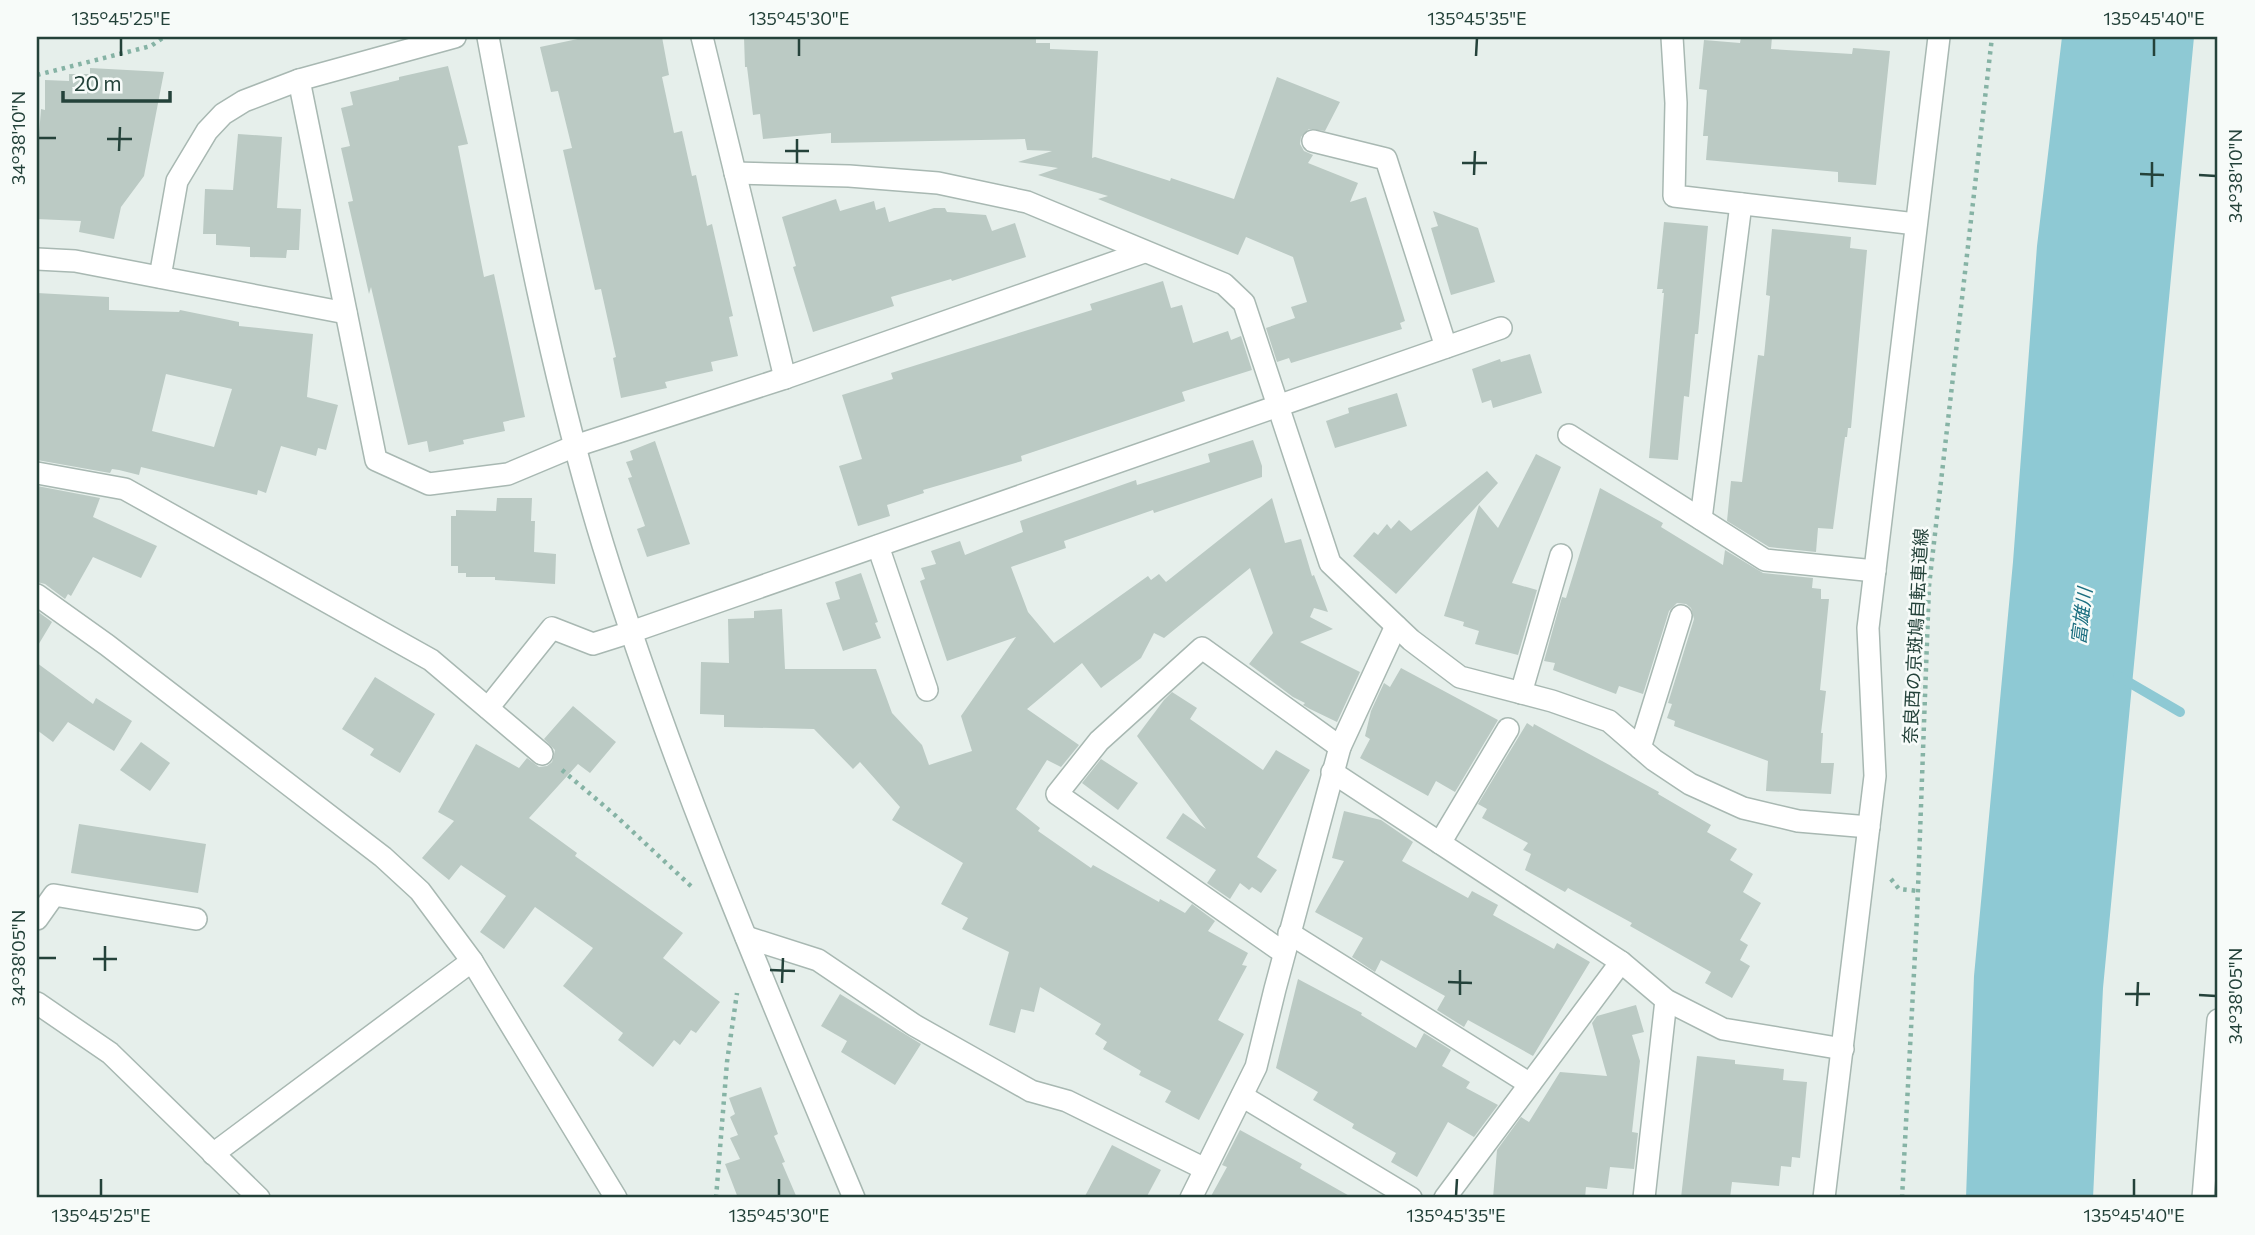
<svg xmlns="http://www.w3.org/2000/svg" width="2255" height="1235" viewBox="0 0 2255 1235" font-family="Commissioner,'Noto Sans JP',sans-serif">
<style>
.water{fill:#8ec9d4}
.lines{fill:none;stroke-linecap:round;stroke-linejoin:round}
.stream{stroke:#8ec9d4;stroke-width:10}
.building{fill:#bbcac4;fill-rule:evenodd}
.minor-casing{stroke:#a8b8b2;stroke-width:24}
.path{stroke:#86b3a5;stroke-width:4.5;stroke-dasharray:3.5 5;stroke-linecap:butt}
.minor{stroke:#fff;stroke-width:21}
.ticks{fill:none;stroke:#24423a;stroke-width:2.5}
.labels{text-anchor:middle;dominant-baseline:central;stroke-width:5;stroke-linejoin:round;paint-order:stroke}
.street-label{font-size:18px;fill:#24423a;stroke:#f7fbf9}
.water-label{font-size:19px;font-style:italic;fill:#1c6f80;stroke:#f7fbf9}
.neatline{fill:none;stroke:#24423a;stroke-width:2.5}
.ticks-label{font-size:18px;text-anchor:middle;fill:#24423a}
</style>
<rect width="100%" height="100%" fill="#e6efeb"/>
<polygon class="water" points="2062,37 2194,37 2103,988 2093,1198 1966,1198 1974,976 2013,562 2037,246"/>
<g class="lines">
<polyline class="stream" points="2118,676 2180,712"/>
</g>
<g class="building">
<polygon points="587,37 662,37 669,75 662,77 674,133 682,131 692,176 696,175 707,226 712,224 733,316 729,317 738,356 711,362 713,371 665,382 667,388 621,398 613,358 616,357 601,289 595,290 563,150 572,148 558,91 551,92 540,47"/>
<polygon points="744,37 1036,37 1036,43 1050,43 1050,49 1098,51 1092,158 1095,157 1170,181 1171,178 1234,199 1277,77 1340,102 1325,131 1309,129 1301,137 1300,144 1304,151 1313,155 1308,163 1358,183 1350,202 1366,197 1405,321 1400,323 1402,329 1291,363 1289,358 1277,362 1266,328 1295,318 1291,307 1307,302 1293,257 1246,237 1238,255 1098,199 1108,196 1038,175 1058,168 1018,162 1052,151 1027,150 1025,139 831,143 831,133 763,139 760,114 753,115 747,67 745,67"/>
<polygon points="1741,37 1772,37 1771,49 1852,54 1853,48 1890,51 1876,185 1838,182 1838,172 1706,160 1708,136 1703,136 1707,90 1699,89 1704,40 1740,43"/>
<polygon points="448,66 468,144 458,146 484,277 494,274 525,417 503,422 505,431 463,440 464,444 429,452 427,441 408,445 371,287 369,294 348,202 353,201 341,148 350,146 341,108 353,105 350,92 399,80 399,77"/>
<polygon points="90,68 164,72 144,176 121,207 114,239 79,232 81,221 37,219 37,161 41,109 45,110 45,80 69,81 69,74 90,74"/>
<polygon points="238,134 282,137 277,208 301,209 299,250 287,250 286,258 250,257 250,247 216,245 216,234 203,234 205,189 233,190"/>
<polygon points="836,199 840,211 874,201 876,210 885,207 889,222 934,208 945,208 947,212 986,215 992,231 1015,223 1026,257 952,281 951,279 891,297 894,306 813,332 793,267 796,266 782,217"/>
<polygon points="1433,211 1478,228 1495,282 1451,295 1431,228 1438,226"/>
<polygon points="1664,222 1708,226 1698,334 1695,334 1689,397 1684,396 1678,460 1649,458 1664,293 1662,293 1663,289 1657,289"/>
<polygon points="1772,229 1851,237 1850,248 1867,250 1851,428 1848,428 1847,437 1845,437 1833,529 1818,528 1816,552 1769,547 1727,521 1731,481 1742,482 1758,355 1764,356 1770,296 1766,295"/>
<polygon points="1163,281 1171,308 1182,305 1193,343 1228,331 1231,340 1241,336 1252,370 1182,392 1185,401 1021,456 1022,461 923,490 924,493 887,505 890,516 858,526 839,466 862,459 842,395 893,379 891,373 1092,310 1090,304"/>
<path d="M37 293 109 297V310L179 312 180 310 239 322V326L313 334 307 397 338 405 326 450 318 448 316 456 281 446 266 493 258 490 257 495 141 467 139 475 119 470 112 469 110 473 37 460ZM166 374 232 389 214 447 152 431Z"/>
<polygon points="1530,354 1542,393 1493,408 1491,400 1482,403 1472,369 1500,359 1501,362"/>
<polygon points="1397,393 1407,426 1335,448 1326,421 1349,413 1348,408"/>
<polygon points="1253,440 1262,466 1262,477 1154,513 1153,510 1064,541 1066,548 1011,567 1028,612 1054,643 1148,576 1151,580 1159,574 1166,582 1272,498 1285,543 1301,539 1312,576 1314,575 1328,612 1314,608 1310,617 1333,629 1300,642 1360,672 1337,722 1310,709 1303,705 1305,703 1293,697 1249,664 1273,633 1250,568 1164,638 1154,633 1141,658 1101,688 1082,663 1027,709 1079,745 1061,767 1047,760 1016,809 1040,828 1038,831 1091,868 1093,865 1159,902 1160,899 1185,913 1192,904 1215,921 1208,931 1248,953 1242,965 1247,966 1218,1020 1244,1034 1199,1120 1165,1102 1171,1091 1139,1075 1141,1071 1103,1049 1107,1042 1095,1034 1101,1024 1040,987 1034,1012 1021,1009 1015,1033 989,1025 1009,952 962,929 968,918 941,904 963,863 892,820 900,807 860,762 853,769 814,729 724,727 724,715 700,714 701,662 729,663 728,619 754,618 754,611 782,609 785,669 876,669 892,713 922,745 929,765 972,751 961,716 1016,637 947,661 920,581 925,579 921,568 936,564 931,551 960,541 965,555 1023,532 1020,521 1136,480 1137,485 1210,462 1208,454"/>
<polygon points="655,441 690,544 647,557 637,529 645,526 628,478 632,477 626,462 633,460 630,451"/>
<polygon points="1536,454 1561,467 1512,583 1537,590 1518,655 1475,644 1479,631 1463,626 1464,622 1444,616 1479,505 1498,528"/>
<polygon points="1487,471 1498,483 1396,594 1353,556 1374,532 1378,535 1387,524 1391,529 1399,520 1411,531"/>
<polygon points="37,486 100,498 93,517 157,546 141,578 93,557 71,596 68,594 65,599 45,584 37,582"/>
<polygon points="1600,488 1663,523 1661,527 1723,565 1725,550 1763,573 1813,578 1812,588 1821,589 1821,599 1829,599 1820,690 1826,691 1821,733 1823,733 1821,763 1834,763 1831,794 1766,791 1768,761 1674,726 1675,721 1667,718 1672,704 1668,703 1694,619 1691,608 1686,604 1677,603 1669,611 1643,694 1619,686 1616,694 1553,670 1555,663 1544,661 1562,597 1566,598"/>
<polygon points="497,498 532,498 531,521 535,521 534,552 556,554 555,584 495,580 495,577 466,577 466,573 458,573 458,566 451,566 451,516 456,516 456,510 496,511"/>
<polygon points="861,573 878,622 875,623 881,638 843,651 826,603 840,599 835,582"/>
<polygon points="37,611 52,622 37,647"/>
<polygon points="37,663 93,704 96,698 132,721 114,751 68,722 53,742 37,730"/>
<polygon points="1401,668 1498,720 1455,792 1436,781 1428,796 1360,758 1370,739 1365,736 1371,711 1384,683 1390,687"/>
<polygon points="375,677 435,714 400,773 370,755 374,749 342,729"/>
<polygon points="1172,692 1197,708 1190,719 1263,770 1276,750 1310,770 1257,857 1277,870 1261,893 1252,887 1249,890 1240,883 1230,899 1207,883 1216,870 1166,838 1183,813 1206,829 1137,736 1164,700"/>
<polygon points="573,706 616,742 590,773 578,764 529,818 577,853 575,856 683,933 663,958 720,1002 696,1033 691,1030 680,1045 674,1040 653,1067 618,1040 623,1033 563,986 593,948 535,907 504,949 480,932 506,896 461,865 449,880 422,858 454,821 438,812 476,744 519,768 527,758 539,767 547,766 552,762 555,750 544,739"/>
<polygon points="1527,723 1533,727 1534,724 1659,792 1658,794 1711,825 1707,832 1737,849 1730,860 1753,874 1743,892 1761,903 1740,940 1748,945 1740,960 1750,966 1732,998 1705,983 1711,972 1630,926 1632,923 1568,888 1565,892 1525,870 1531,854 1523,850 1528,843 1482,818 1487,809 1478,804"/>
<polygon points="141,742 170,763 150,791 120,770"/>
<polygon points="1101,759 1138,783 1118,810 1082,783"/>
<polygon points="1344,811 1381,820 1413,842 1402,861 1468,898 1472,891 1498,905 1493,915 1554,949 1557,943 1590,962 1533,1056 1468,1020 1464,1027 1437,1010 1445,996 1381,960 1375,972 1352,957 1363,938 1315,912 1344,861 1332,858"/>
<polygon points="79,824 206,844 198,893 71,873"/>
<polygon points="1298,979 1362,1013 1361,1015 1416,1048 1424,1033 1451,1050 1442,1066 1470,1082 1466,1088 1498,1105 1474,1137 1448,1122 1417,1177 1391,1162 1396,1153 1352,1128 1354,1124 1313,1100 1318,1092 1276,1068"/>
<polygon points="840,994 921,1044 895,1085 841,1052 847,1041 821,1026"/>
<polygon points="1636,1005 1644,1032 1632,1035 1640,1061 1632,1132 1638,1133 1634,1169 1610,1167 1607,1189 1586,1187 1585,1198 1493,1198 1497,1150 1521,1117 1529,1122 1560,1072 1607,1076 1592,1023 1597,1016"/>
<polygon points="1697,1056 1735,1060 1735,1064 1784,1069 1783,1080 1807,1082 1800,1158 1792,1157 1791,1167 1781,1166 1779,1186 1732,1182 1730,1198 1681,1198"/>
<polygon points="761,1087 778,1134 774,1136 785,1162 782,1163 797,1198 738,1198 725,1164 740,1159 730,1138 738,1135 730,1117 735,1114 729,1098"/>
<polygon points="1240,1130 1302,1164 1300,1168 1353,1198 1210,1198 1227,1167 1222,1165"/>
<polygon points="1112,1145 1161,1170 1146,1198 1084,1198"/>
</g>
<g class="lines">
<g class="minor-casing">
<g id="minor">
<path d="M488 37C520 208 552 379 603 545 672 768 764 983 854 1198"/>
<polyline points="702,37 785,378"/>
<polyline points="1672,37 1676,103 1674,196 1916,224"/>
<polyline points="299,80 376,460 429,484 508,474 575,446 785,378 1144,252"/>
<polyline points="1313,141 1386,159 1446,347"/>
<polyline points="735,173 849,176 938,183 1027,202 1224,284 1244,303 1330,563 1411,640 1460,677 1552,701 1609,721 1654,760 1690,784 1743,808 1798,821 1869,827"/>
<polyline points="37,259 75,261 346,313"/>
<polyline points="160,277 177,181 207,131 223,114 244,101 299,80 455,37"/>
<polyline points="1569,435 1765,560 1875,571"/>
<polyline points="37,473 125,489 431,660 542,754"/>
<polyline points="1701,519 1741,204"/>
<polyline points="878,546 927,690"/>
<polyline points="37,595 107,645 383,857 420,891 472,961 616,1198"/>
<polyline points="1521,693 1561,555"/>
<polyline points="488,708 552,628 593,644 631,632 1501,328"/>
<polyline points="1640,748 1681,616"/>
<polyline points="1332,772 1621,962 1445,1198"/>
<polyline points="1440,843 1508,729"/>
<polyline points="37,919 54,895 196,919"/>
<polyline points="1289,933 1530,1084"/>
<polyline points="746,937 818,960 914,1025 1031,1091 1067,1101 1205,1169"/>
<polyline points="1284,953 1057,794 1099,741 1202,648 1340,747"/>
<polyline points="1621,962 1666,1000 1723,1029 1843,1049"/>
<polyline points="37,1003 110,1053 259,1198"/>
<polyline points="1242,1096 1411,1198"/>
<polyline points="213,1154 472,961"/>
<polyline points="1191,1198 1256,1067 1275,989 1340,747 1396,626"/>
<polyline points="1644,1198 1666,1000"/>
<polyline points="1824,1198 1875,776 1868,628 1939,37"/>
<polyline points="2203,1198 2218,1020"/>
</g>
</g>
<g class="path">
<polyline points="37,75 151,46 164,37"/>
<polyline points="562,770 616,816 693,888"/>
<polyline points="1891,879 1899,889 1918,891"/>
<polyline points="716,1198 727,1062 737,993"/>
<polyline points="1902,1198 1917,916 1929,586 1992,37"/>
</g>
<use href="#minor" class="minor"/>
</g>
<path class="ticks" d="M121 56V38M799 56V38M1476 56 1477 38M2154 56V38M38 138H56M107 139H132M119 151 120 127M785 151H809M797 163V139M1462 163H1487M2140 174 2164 175M1474 175 1475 151M2199 175 2216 176M2152 187V162M38 958H56M93 959H117M770 970 795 971M105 971V946M1448 982 1472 983M782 983 783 958M2125 994H2150M1460 995V970M2199 995 2216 996M2137 1006 2138 982M101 1196V1179M779 1196V1179M1456 1196 1457 1179M2134 1196V1179"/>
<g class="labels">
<g class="street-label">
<text transform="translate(1915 636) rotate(-87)">奈良西の京斑鳩自転車道線</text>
</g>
<g class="water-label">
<text transform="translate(2081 616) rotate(-83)">富雄川</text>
</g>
</g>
<rect width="2255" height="1235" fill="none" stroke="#f7fbf9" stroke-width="77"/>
<path d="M63 91v10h107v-10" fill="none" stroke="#24423a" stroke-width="3.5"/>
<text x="74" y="91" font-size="21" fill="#24423a" stroke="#f7fbf9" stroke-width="5" paint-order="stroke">20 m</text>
<rect x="38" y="38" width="2178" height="1158" class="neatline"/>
<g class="ticks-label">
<text x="121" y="25">135°45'25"E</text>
<text x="799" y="25">135°45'30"E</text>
<text x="1477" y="25">135°45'35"E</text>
<text x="2154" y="25">135°45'40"E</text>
<text transform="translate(19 138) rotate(-90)" y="6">34°38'10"N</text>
<text transform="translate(2236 176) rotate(-90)" y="6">34°38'10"N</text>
<text transform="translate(19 958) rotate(-90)" y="6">34°38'05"N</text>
<text transform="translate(2236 996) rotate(-90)" y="6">34°38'05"N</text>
<text x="101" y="1222">135°45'25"E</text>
<text x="779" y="1222">135°45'30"E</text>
<text x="1456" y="1222">135°45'35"E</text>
<text x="2134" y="1222">135°45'40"E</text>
</g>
</svg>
